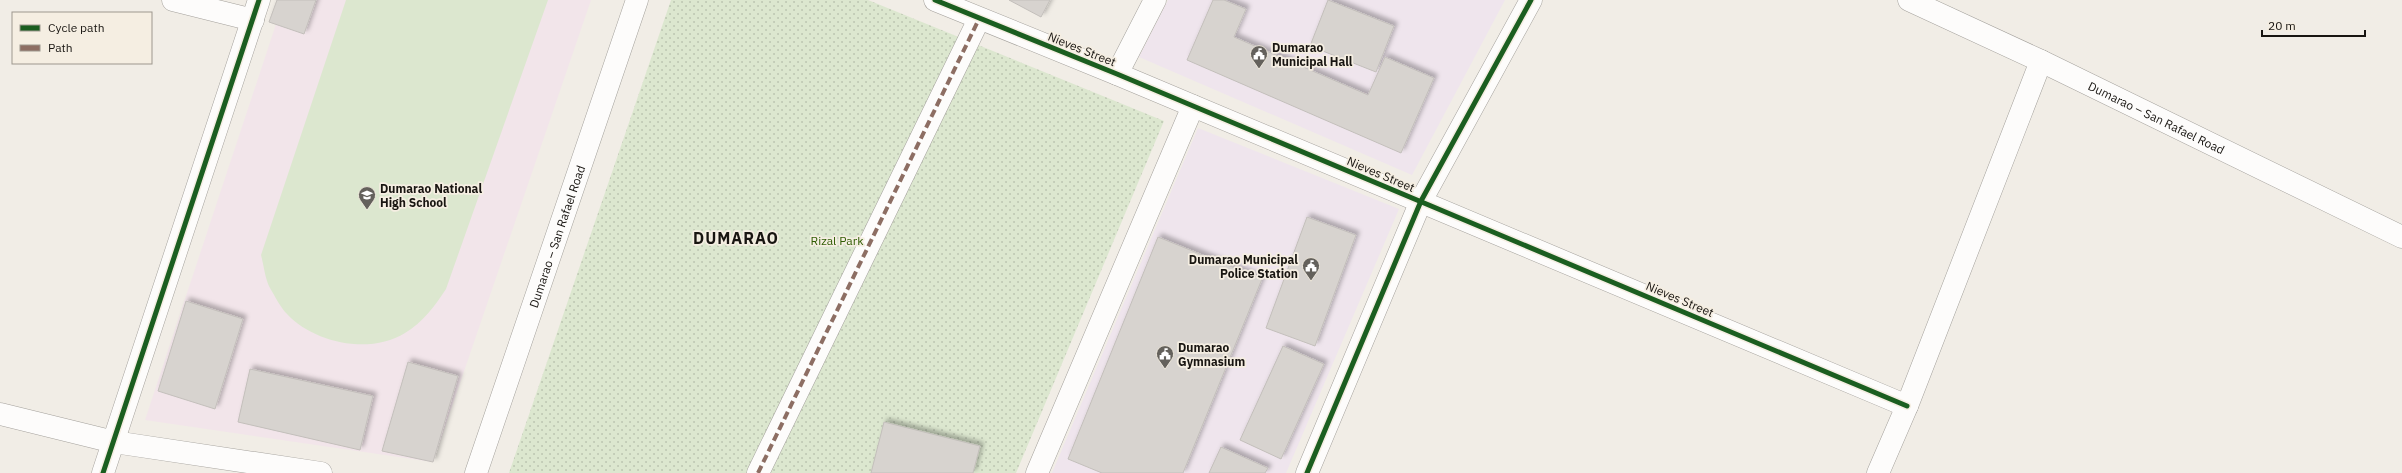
<svg xmlns="http://www.w3.org/2000/svg" width="2402" height="473" viewBox="0 0 2402 473" font-family="'IBM Plex Sans',sans-serif">
<style>
.commercial{fill:#efe5ed}
.education{fill:#f2e5ea}
.park{fill:url(#park-dots)}
.pitch{fill:#dce7cf}
.building{fill:#d7d3cf;stroke:#c3bfbb;filter:url(#shadow)}
.lines{fill:none;stroke-linecap:round;stroke-linejoin:round}
.minor-casing{stroke:#a4a19c;stroke-width:23}
.major-casing{stroke:#a4a19c;stroke-width:23}
.minor{stroke:#fdfcfb;stroke-width:22}
.major{stroke:#fdfcfb;stroke-width:22}
.quiet{stroke:#8d6e63;stroke-width:4;stroke-dasharray:8 4;stroke-linecap:butt}
.cycleway-casing{stroke:#f5eee2;stroke-width:8}
.cycleway{stroke:#1b5e20;stroke-width:5}
.labels{text-anchor:middle;dominant-baseline:central;stroke-width:3.5;stroke-linejoin:round;paint-order:stroke}
.poi-label{font-size:12px;font-weight:bold;fill:#181511;stroke:#f5eee2;text-anchor:start}
.street-label{font-size:12px;fill:#181511;stroke:#f5eee2}
.park-label{font-size:12px;fill:#305d03;stroke:#f5eee2}
.district-label{font-size:16px;font-weight:bold;letter-spacing:1px;fill:#181511;stroke:#f5eee2}
</style>
<defs>
<pattern id="park-dots" width="8" height="8" patternUnits="userSpaceOnUse"><rect width="8" height="8" fill="#dce7cf"/><path d="M2 2h.1M6 6h.1" fill="none" stroke="#bcc5b1" stroke-width="1.8" stroke-linecap="round"/></pattern>
<filter id="shadow"><feDropShadow dx="3.5" dy="-3.5" stdDeviation="2" flood-color="#0004"/></filter>
</defs>
<rect width="100%" height="100%" fill="#f1ede6"/>
<g class="commercial">
<polygon points="1168,0 1505,0 1412,175 1139,57"/>
<polygon points="1198,128 1399,209 1286,473 1052,473"/>
</g>
<polygon class="education" points="284,0 591,0 433,462 145,420"/>
<polygon class="park" points="671,0 868,0 1164,121 1016,473 509,473"/>
<path class="pitch" d="M346 0H548L446 289C435 306 423 322 405 333 370 355 314 343 287 314 280 307 275 296 270 288 265 279 264 266 261 255Z"/>
<g class="building">
<polygon points="277,0 316,0 304,34 269,22"/>
<polygon points="1009,0 1050,0 1041,17"/>
<polygon points="1213,0 1224,0 1246,9 1234,37 1368,95 1385,57 1434,78 1401,153 1187,60"/>
<polygon points="1328,0 1394,26 1376,72 1310,46"/>
<polygon points="1307,217 1356,235 1315,346 1266,328"/>
<polygon points="1158,237 1262,279 1183,473 1102,473 1068,459"/>
<polygon points="186,301 243,319 215,409 158,391"/>
<polygon points="1283,346 1324,364 1281,459 1240,440"/>
<polygon points="408,362 458,376 433,462 382,451"/>
<polygon points="250,369 373,396 360,450 238,422"/>
<polygon points="884,422 980,446 973,473 871,473"/>
<polygon points="1221,447 1268,468 1265,473 1209,473"/>
</g>
<g class="lines">
<g class="minor-casing">
<g id="minor">
<polyline points="173,0 253,20"/>
<polyline points="935,0 1117,74 1907,406"/>
<polyline points="1117,74 1155,0"/>
<polyline points="0,414 114,442 321,473"/>
<polyline points="103,473 259,0"/>
<polyline points="758,473 979,19"/>
<polyline points="1037,473 1193,106"/>
<polyline points="1307,473 1421,201 1531,0"/>
<polyline points="1878,473 1907,406 2041,61"/>
</g>
</g>
<g class="major-casing">
<g id="major">
<path id="s1" d="M1909 0 2041 61 2402 237"/>
<path id="s2" d="M476 473 637 0"/>
</g>
</g>
<use href="#minor" class="minor"/>
<use href="#major" class="major"/>
<polyline class="quiet" points="758,473 979,19"/>
<g class="cycleway-casing">
<g id="cycleway">
<polyline points="935,0 1117,74 1907,406"/>
<polyline points="103,473 259,0"/>
<polyline points="1307,473 1421,201 1531,0"/>
</g>
</g>
<use href="#cycleway" class="cycleway"/>
</g>
<defs>
<g id="civic-pin" transform="scale(0.9)"><path d="M0 17L-7.5 6A9.5 9.5 0 1 1 7.5 6Z" fill="#64615c" stroke="#f5eee2"/><path d="M-.6-6.5H3V-4.5H.6V-3L4-1V1h2V6H-6V1h2V-1L-.6-3ZM-1.2 2.5V6h2.4V2.5Z" fill="#fff"/></g>
<g id="school-pin" transform="scale(0.9)"><path d="M0 17L-7.5 6A9.5 9.5 0 1 1 7.5 6Z" fill="#64615c" stroke="#f5eee2"/><path d="M0-5L7-2L0 1L-7-2ZM-4 1L0 2.5L4 1V4Q0 6-4 4Z" fill="#fff"/></g>
</defs>
<g fill-rule="evenodd">
<use href="#civic-pin" x="1259" y="54"/>
<use href="#school-pin" x="367" y="195"/>
<use href="#civic-pin" x="1311" y="266"/>
<use href="#civic-pin" x="1165" y="354"/>
</g>
<g class="labels">
<g class="poi-label">
<text x="1272" y="47">Dumarao<tspan x="1272" dy="14">Municipal Hall</tspan></text>
<text x="380" y="188">Dumarao National<tspan x="380" dy="14">High School</tspan></text>
<text x="1298" y="259" text-anchor="end">Dumarao Municipal<tspan x="1298" dy="14">Police Station</tspan></text>
<text x="1178" y="347">Dumarao<tspan x="1178" dy="14">Gymnasium</tspan></text>
</g>
<g class="street-label">
<text transform="translate(1082 49) rotate(22)">Nieves Street</text>
<text stroke="none"><textPath href="#s1" startOffset="274">Dumarao – San Rafael Road</textPath></text>
<text transform="translate(1381 174) rotate(23)">Nieves Street</text>
<text stroke="none"><textPath href="#s2" startOffset="250">Dumarao – San Rafael Road</textPath></text>
<text transform="translate(1680 299) rotate(23)">Nieves Street</text>
</g>
<g class="park-label">
<text x="837" y="240">Rizal Park</text>
</g>
<g class="district-label">
<text x="736" y="238">DUMARAO</text>
</g>
</g>
<rect x="12" y="12" width="140" height="52" fill="#f5eee2" stroke="#9d978e"/>
<rect x="20" y="25" width="20" height="6" fill="#1b5e20" stroke="#9d978e"/>
<text x="48" y="32" font-size="12" fill="#181511">Cycle path</text>
<rect x="20" y="45" width="20" height="6" fill="#8d6e63" stroke="#9d978e"/>
<text x="48" y="52" font-size="12" fill="#181511">Path</text>
<path d="M2262 30v6h103v-6" fill="none" stroke="#181511" stroke-width="2"/>
<text x="2268" y="30" font-size="12" fill="#181511" stroke="#f5eee2" stroke-width="3" paint-order="stroke">20 m</text>
</svg>
